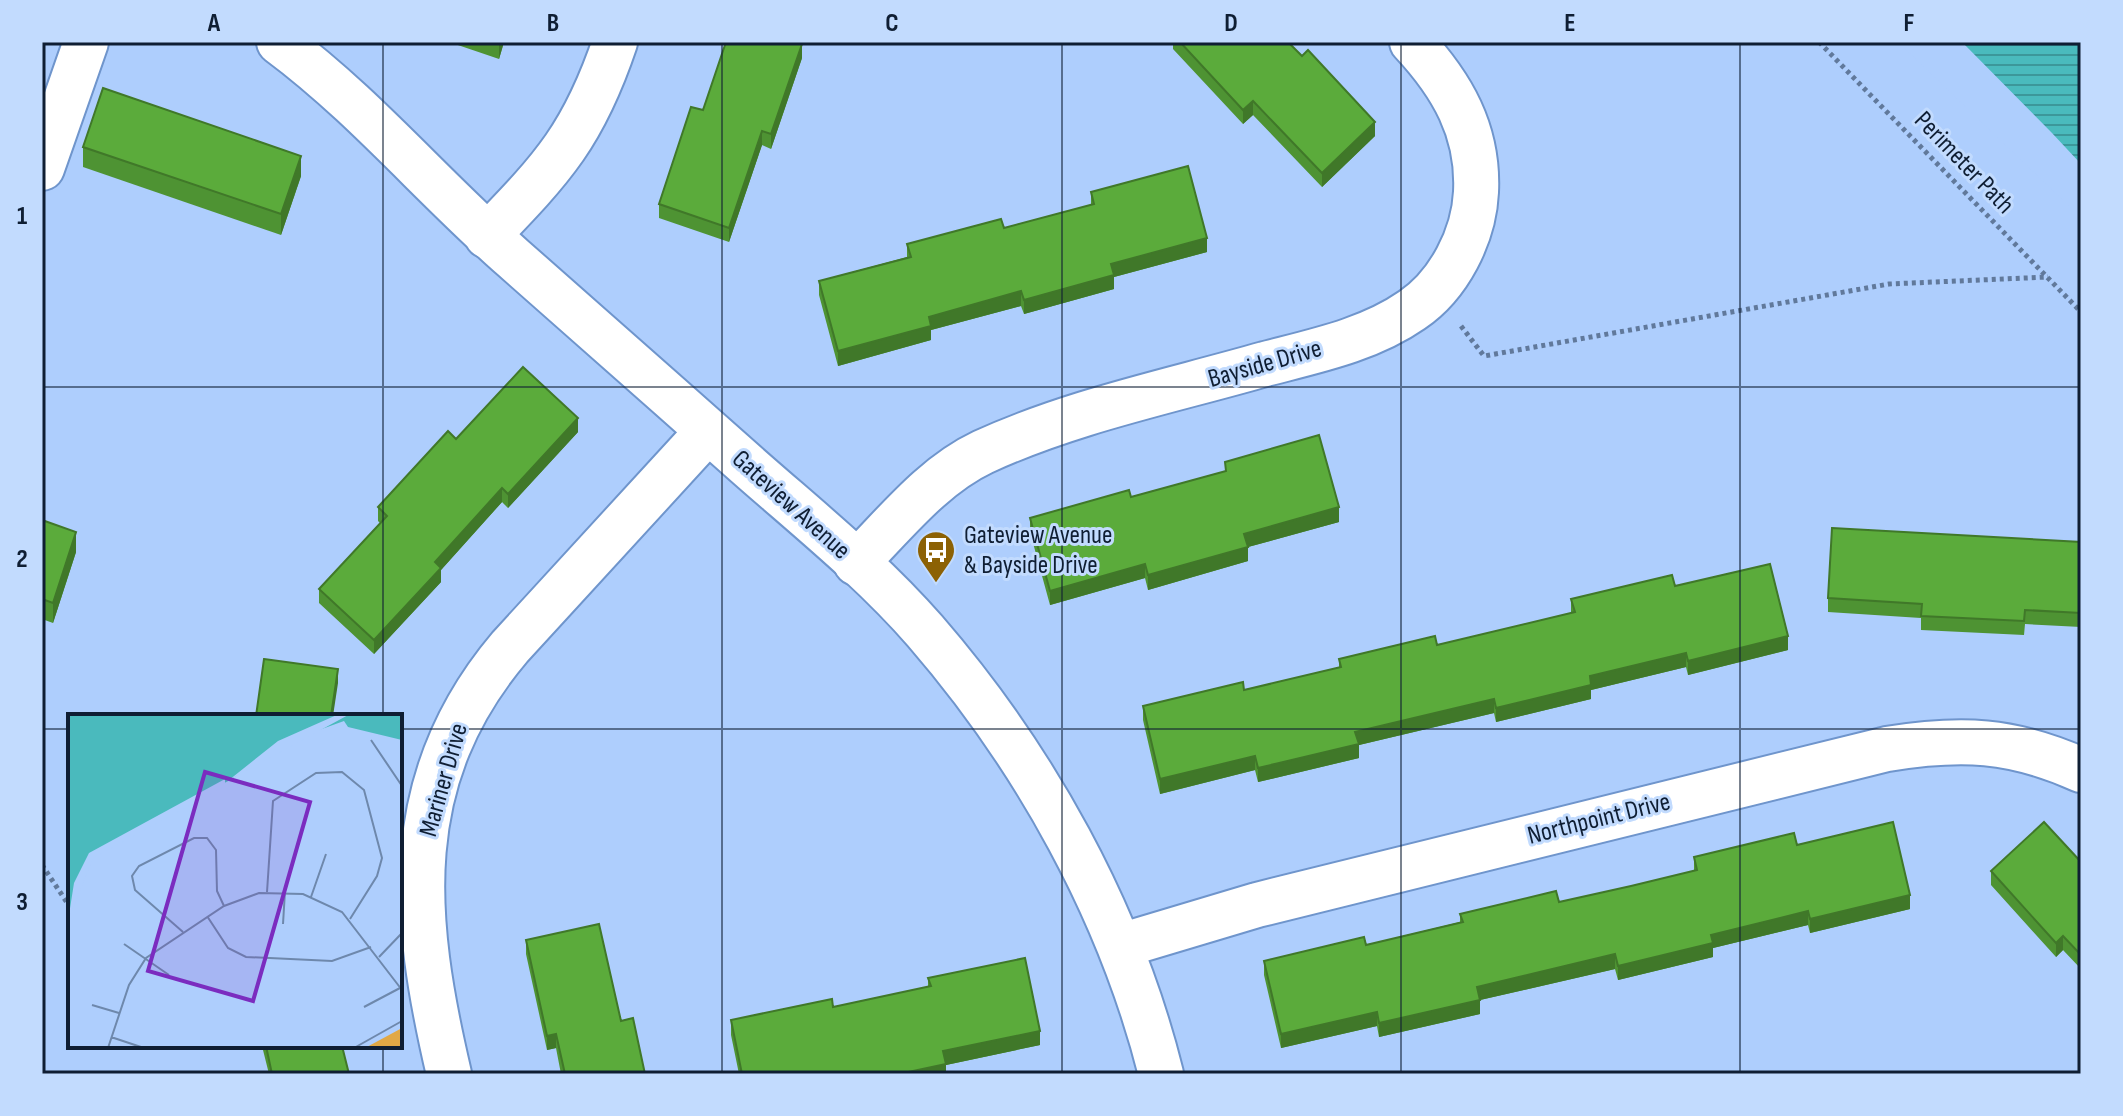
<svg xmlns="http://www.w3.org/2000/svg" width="2123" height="1116" viewBox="0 0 2123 1116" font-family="'Sofia Sans Condensed',sans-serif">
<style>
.water{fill:url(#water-rules)}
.pier{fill:#aecefd}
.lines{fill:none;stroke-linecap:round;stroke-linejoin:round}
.minor-casing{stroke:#6f95cc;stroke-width:48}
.path{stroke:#61799b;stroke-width:5;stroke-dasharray:4 4;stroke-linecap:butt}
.minor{stroke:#fff;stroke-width:44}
.wall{fill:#4e9333}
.shaded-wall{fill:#407829}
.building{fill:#5bab3b;stroke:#407829;stroke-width:2}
.grid{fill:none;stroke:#0f1e33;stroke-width:2;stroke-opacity:0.55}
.labels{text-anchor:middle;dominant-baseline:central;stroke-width:6;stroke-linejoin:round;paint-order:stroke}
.street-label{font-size:26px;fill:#0f1e33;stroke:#c2dbfe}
.poi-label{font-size:26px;fill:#0f1e33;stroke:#c2dbfe;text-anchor:start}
.inset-road{fill:none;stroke:#6e88ac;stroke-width:2}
.view{fill:#7b2cbf;fill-opacity:0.15;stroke:#7b2cbf;stroke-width:4}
.inset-edge{fill:none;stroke:#0f1e33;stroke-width:4}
.neatline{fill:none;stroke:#0f1e33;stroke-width:3}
.grid-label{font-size:26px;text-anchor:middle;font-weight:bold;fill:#0f1e33}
</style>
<defs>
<pattern id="water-rules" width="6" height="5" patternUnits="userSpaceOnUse" patternTransform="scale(2)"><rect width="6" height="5" fill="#4ababd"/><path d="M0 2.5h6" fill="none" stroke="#3c979a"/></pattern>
</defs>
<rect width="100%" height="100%" fill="#aecefd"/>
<polygon class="water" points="1902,42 2081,42 2081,223 2072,203"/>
<polygon class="pier" points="1898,42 1962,42 2052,133 2081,164 2081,227 2069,206"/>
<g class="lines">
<g class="minor-casing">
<g id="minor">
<path d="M279 42C364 105 433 188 513 258 592 327 669 396 747 465 807 518 872 570 925 631 1035 758 1120 911 1161 1074"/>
<polyline points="42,168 86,42"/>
<path d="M487 236C554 167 584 134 615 42"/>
<path d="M856 563C895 524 932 476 983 452 1072 411 1171 391 1265 364 1315 351 1369 340 1412 310 1449 285 1474 236 1476 192 1479 131 1452 85 1412 42"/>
<path d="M1120 946 1257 905 1887 749C1961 737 2012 739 2081 770"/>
<path d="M449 1074C412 917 398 779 510 647L708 431"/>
</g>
</g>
<g class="path">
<polyline points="1819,42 2081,312"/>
<polyline points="1461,326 1484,356 1889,284 2048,277"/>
<polyline points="42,865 70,907"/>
</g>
<use href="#minor" class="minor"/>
</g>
<g class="wall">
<polygon points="449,42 504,42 499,59"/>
<polygon points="1173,42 1288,42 1375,136 1322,187 1253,115 1243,124 1173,49"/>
<polygon points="802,58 771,149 762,145 729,242 659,218 659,204 703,110"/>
<polygon points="83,147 301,176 281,235 83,167"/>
<polygon points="1091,192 1207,252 1114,277 1114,289 1024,314 1021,306 931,330 931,340 838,366 819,295 819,281 907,257 907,244 1004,228 1091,205"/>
<polygon points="578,432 508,508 502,502 441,570 441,582 374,654 319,603 319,589 380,523 378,521 378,507 456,439"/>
<polygon points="1225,462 1339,522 1248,547 1248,561 1148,590 1145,578 1050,605 1030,532 1030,518 1131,497 1225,471"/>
<polygon points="42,520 76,552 53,623 42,619"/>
<polygon points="2081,542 2081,627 2025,624 2024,635 1921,630 1921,618 1828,612 1828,598"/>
<polygon points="1675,586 1788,650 1688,675 1686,667 1591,690 1591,699 1496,722 1494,713 1359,745 1359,758 1258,782 1255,770 1160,794 1143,720 1143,706 1244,690 1339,668 1339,659 1437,645 1571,613 1571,599"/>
<polygon points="1797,845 1910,909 1810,933 1808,925 1713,948 1713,957 1618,980 1615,969 1480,1000 1480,1014 1379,1037 1377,1026 1281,1048 1264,975 1264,961 1366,945 1460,922 1460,914 1559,902 1631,886 1694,871 1694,857"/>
<polygon points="2081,862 2081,969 2063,950 2056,957 1991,885 1991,871"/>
<polygon points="526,940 621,1021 645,1074 561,1074 556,1048 547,1050 526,954"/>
<polygon points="928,978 1040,1045 946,1065 946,1074 739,1074 731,1035 731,1020 833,1007 928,987"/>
<polygon points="262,1046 342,1046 349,1074 269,1074"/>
</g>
<g class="shaded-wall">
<polygon points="500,42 504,42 499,59 499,45"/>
<polygon points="802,44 802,58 771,149 771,134"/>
<polygon points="1253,101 1253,115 1243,124 1243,110"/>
<polygon points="1375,122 1375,136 1322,187 1322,173"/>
<polygon points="762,131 762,145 729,242 729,228"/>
<polygon points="301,156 301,176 281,235 281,214"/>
<polygon points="1207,238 1207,252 1114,277 1114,289 1024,314 1024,300 1111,264"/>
<polygon points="1021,291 1021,306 931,330 931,340 838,366 838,351 929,317"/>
<polygon points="578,418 578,432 508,508 508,494"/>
<polygon points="502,488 502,502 441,570 441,582 374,654 374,640 435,562"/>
<polygon points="1339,507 1339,522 1248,547 1248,561 1148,590 1148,575 1244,534"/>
<polygon points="76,532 76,552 53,623 53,603"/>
<polygon points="1145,564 1145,578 1050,605 1050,591"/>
<polygon points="1788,636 1788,650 1688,675 1688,661"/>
<polygon points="1686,653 1686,667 1591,690 1591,699 1496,722 1496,708 1590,676"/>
<polygon points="338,669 338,683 333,716 331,716"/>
<polygon points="1494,699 1494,713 1359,745 1359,758 1258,782 1258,768 1355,732"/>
<polygon points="1255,756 1255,770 1160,794 1160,779"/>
<polygon points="1910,895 1910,909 1810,933 1810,919"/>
<polygon points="1808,911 1808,925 1713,948 1713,957 1618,980 1618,966 1711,935"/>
<polygon points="2063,936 2063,950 2056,957 2056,943"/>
<polygon points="1615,954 1615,969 1480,1000 1480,1014 1379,1037 1379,1023 1477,987"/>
<polygon points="1377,1012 1377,1026 1281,1048 1281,1034"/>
<polygon points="1040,1031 1040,1045 946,1065 946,1074 899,1074 943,1051"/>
<polygon points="556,1034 556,1048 547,1050 547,1036"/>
</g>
<g class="building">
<polygon points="726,42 795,42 802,44 771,134 762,131 729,228 659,204 691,107 703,110"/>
<polygon points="1180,42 1288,42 1302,56 1308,50 1375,122 1322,173 1253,101 1243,110"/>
<polygon points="103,88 301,156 281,214 83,147"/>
<polygon points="1188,166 1207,238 1111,264 1114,275 1024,300 1021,291 929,317 931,326 838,351 819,281 911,257 907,244 1001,219 1004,228 1094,204 1091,192"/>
<polygon points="523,367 578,418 508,494 502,488 435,562 441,568 374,640 319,589 387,516 378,507 448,431 456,439"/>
<polygon points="1319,435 1339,507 1244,534 1248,547 1148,575 1145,564 1050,591 1030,518 1129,490 1131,497 1226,471 1225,462"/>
<polygon points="42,520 76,532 53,603 42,599"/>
<polygon points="1832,528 2081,542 2081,613 2025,610 2024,621 1921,616 1922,604 1828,598"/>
<polygon points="1770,564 1788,636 1688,661 1686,653 1590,676 1591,685 1496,708 1494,699 1355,732 1359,744 1258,768 1255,756 1160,779 1143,706 1243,682 1244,690 1341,667 1339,659 1435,636 1437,645 1575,612 1571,599 1672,575 1675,586"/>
<polygon points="264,659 338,669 331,716 256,716"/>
<polygon points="1893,822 1910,895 1810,919 1808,911 1711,935 1713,943 1618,966 1615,954 1477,987 1480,1000 1379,1023 1377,1012 1281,1034 1264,961 1364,937 1366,945 1463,922 1460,914 1556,891 1559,902 1631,886 1697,870 1694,857 1794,833 1797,845"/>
<polygon points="2044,822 2081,862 2081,955 2063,936 2056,943 1991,871"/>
<polygon points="599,924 621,1021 633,1018 645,1074 565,1074 556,1034 547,1036 526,940"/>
<polygon points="1025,958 1040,1031 943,1051 946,1064 899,1074 742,1074 731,1020 832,999 833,1007 931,986 928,978"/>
<polygon points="266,1046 342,1046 349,1074 272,1074"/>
</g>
<path class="grid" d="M383 42V716M722 42V1074M1062 42V1074M1401 42V1074M1740 42V1074M42 387H2081M42 729H70M400 729H2081M383 1046V1074"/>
<defs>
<g id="bus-pin" transform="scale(2)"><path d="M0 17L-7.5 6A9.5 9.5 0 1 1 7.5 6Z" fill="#8c6104" stroke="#c2dbfe"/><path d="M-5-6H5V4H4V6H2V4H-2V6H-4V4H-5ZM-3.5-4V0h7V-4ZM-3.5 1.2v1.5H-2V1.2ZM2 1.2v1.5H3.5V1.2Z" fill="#fff"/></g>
</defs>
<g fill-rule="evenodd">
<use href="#bus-pin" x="936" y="550"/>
</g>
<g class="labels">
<g class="street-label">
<text transform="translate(1964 163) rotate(46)">Perimeter Path</text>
<text transform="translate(1265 364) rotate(-16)">Bayside Drive</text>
<text transform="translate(791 505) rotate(42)">Gateview Avenue</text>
<text transform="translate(444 780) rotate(-74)">Mariner Drive</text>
<text transform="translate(1599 819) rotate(-14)">Northpoint Drive</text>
</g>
<g class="poi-label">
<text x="964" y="535">Gateview Avenue<tspan x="964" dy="30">&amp; Bayside Drive</tspan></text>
</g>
</g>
<g transform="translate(68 714)">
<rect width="334" height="334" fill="#aecefd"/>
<path d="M334 314V334H297Z" fill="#e1a845"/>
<path d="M0 0H334V26L280 13 276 7 215 29 162 66 28 138 19 147 0 203Z" fill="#4ababd"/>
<path d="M271 0H282L161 66 210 27ZM157 65V72L25 144 0 207 6 169 21 139Z" fill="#aecefd"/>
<path class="inset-road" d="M303 26 334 72M199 178 205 87 248 59 274 58 296 76 314 144 309 162 282 205M243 183 258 140M139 202 160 234 178 243 264 247 303 233M215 210 217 177M115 218 67 176 64 162 71 152 126 124H139L148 136 149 177 156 192M56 230 101 261M311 243 334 219M24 291 51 299M296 293 332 274M43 323 76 334M40 334 61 271 78 244 156 192 191 179 235 180 274 198 334 276M286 334 334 307"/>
<path class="view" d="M137 58 242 88 185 287 80 257Z"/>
<rect width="334" height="334" class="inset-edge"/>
</g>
<rect width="2123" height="1116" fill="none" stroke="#c2dbfe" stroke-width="88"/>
<rect x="44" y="44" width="2035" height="1028" class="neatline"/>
<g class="grid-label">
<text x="214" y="31">A</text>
<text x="553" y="31">B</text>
<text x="892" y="31">C</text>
<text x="1231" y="31">D</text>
<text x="1570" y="31">E</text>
<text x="1909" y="31">F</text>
<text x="22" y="224">1</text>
<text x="22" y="567">2</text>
<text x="22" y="910">3</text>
</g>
</svg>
